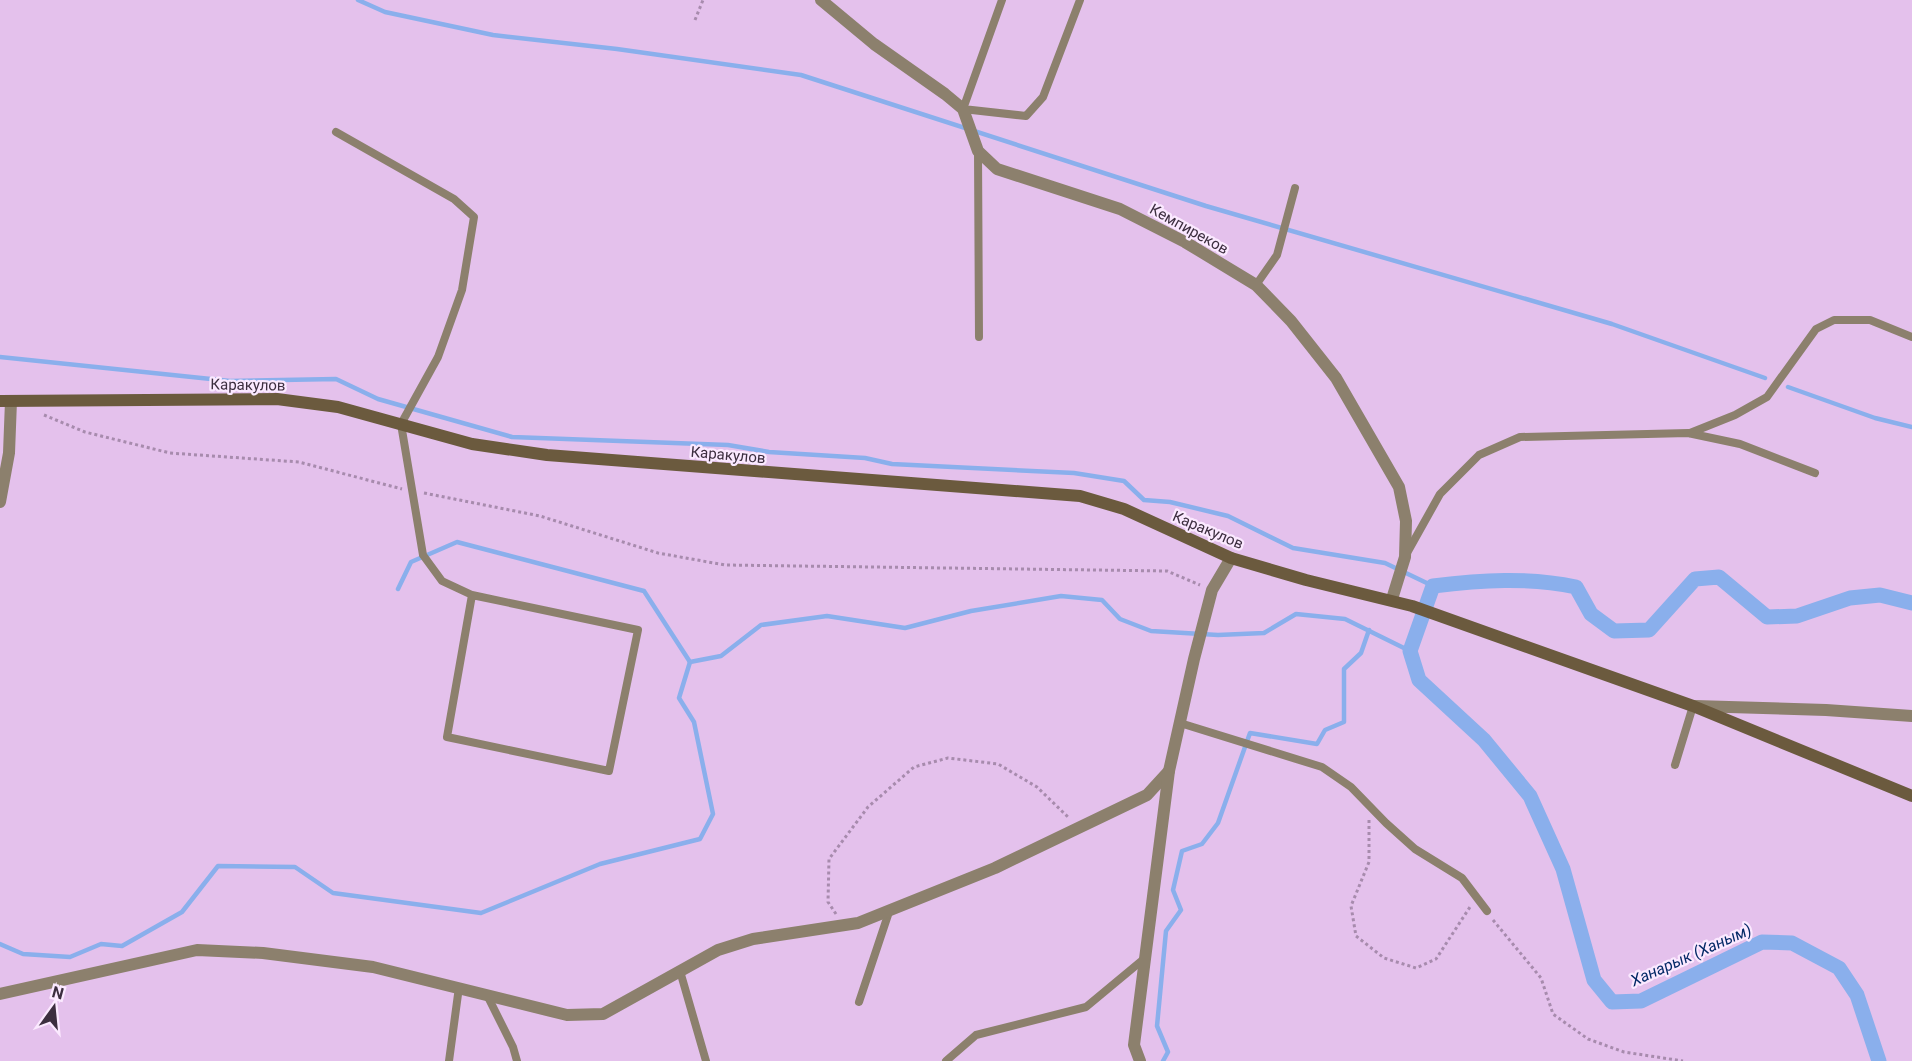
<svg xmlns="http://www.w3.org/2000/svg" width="1912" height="1061" viewBox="0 0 1912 1061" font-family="Roboto,sans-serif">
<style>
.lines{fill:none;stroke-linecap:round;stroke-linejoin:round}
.stream{stroke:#8aafec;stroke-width:4.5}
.canal{stroke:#8aafec;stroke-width:15}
.path{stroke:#a78bad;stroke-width:3;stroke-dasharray:3 3;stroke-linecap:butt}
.service{stroke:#8c806d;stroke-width:8}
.minor{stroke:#8c806d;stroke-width:12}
.secondary{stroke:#6b5a3e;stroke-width:12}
.labels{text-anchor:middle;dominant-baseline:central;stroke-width:4.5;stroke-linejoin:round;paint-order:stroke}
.street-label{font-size:15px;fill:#3c2e3f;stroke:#fbe9ff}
.water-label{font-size:16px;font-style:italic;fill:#032866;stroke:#fbe9ff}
</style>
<rect width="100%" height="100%" fill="#e4c1ec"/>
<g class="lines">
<g class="stream">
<polyline points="358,0 385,12 493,35 617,49 801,75 1206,206 1612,324 1765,378"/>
<polyline points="0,357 230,381 336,379 378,399 512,437 728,445 769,452 865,458 892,464 1074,473 1124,481 1144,500 1170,502 1228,516 1293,548 1385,563 1433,586"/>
<polyline points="1788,387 1875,418 1912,427"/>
<polyline points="398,589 411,562 457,542 644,591 690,662 721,656 761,625 827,616 905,628 971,611 1061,596 1102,600 1120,619 1151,631 1218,635 1264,633 1296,614 1345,619 1410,651"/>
<polyline points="0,944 23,954 70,957 101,944 122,946 182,912 218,866 295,867 333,893 481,913 600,864 700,839 713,814 694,722 679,698 690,662"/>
<polyline points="1163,1061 1168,1052 1157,1026 1166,931 1181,910 1173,890 1182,851 1202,844 1218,823 1250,733 1317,744 1325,730 1344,722 1344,669 1361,653 1369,630"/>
</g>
<path class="canal" d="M1879 1061 1857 995 1839 968 1792 943 1762 942 1641 1001 1612 1002 1594 980 1563 869 1530 796 1484 740 1419 680 1410 651 1433 586C1481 580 1528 577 1576 587L1591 614 1614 631 1649 630 1695 579 1719 577 1767 617 1797 616 1850 598 1880 595 1912 603"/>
<g class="path">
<polyline points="695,20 703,0"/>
<polyline points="44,415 85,432 170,453 299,462 402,489"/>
<polyline points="424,493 540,516 658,553 725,565 1167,571 1200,585"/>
<polyline points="1369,820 1369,862 1351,906 1356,936 1384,958 1416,968 1436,959 1470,907"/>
<polyline points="836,914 828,902 829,859 868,807 914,767 948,758 998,764 1037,787 1069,818"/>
<polyline points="1493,920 1541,978 1553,1014 1588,1039 1624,1052 1683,1061"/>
</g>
<g class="service">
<polyline points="1002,0 963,109 1026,116 1043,97 1080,0"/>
<polyline points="336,132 454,199 474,217 462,290 438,357 401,424 423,555 442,581 472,595 638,630 609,771 447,737 472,595"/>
<polyline points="978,152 979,337"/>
<polyline points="1256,285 1277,255 1295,188"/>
<polyline points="1690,433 1735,415 1767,397 1816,329 1834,320 1870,320 1912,337"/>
<polyline points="1407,553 1440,494 1479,455 1520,437 1688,433 1740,444 1815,473"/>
<polyline points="1180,723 1322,767 1351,787 1386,823 1415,849 1462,878 1487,911"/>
<polyline points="1675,765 1693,706"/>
<polyline points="680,971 706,1061"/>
<polyline points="487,995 513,1047 517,1061"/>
<polyline points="859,1002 890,909"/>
<polyline points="449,1061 459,987"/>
<polyline points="946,1061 976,1035 1086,1007 1145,958"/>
</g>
<g class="minor">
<polyline points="821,0 874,44 945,94 963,109 978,151 997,169 1120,209 1185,242 1256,285 1291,321 1336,378 1399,487 1406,521 1405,557 1392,599"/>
<polyline points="0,502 9,453 11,401"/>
<polyline points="1695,706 1826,710 1912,716"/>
<polyline points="0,994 197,950 263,953 373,967 567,1015 603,1014 718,950 753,939 858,923 995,868 1147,795 1169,771"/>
<polyline points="1140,1061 1134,1045 1169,771 1194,659 1212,590 1231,558"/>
</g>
<polyline class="secondary" points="0,401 277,399 338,407 472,444 547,455 1080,496 1124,509 1231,558 1306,580 1412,606 1693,706 1912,796"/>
</g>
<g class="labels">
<g class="street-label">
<text transform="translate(1189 229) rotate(29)">Кемпиреков</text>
<text transform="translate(248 385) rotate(1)">Каракулов</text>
<text transform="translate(728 455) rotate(5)">Каракулов</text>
<text transform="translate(1208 530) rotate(23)">Каракулов</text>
</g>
<g class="water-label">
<text transform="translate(1691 955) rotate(-24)">Ханарык (Ханым)</text>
</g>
</g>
<g transform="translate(54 1007) rotate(15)" stroke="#fbe9ff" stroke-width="4.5" paint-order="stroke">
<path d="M0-4.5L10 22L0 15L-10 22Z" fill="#3c2e3f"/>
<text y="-9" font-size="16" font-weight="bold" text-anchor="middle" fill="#3c2e3f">N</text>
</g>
</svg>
